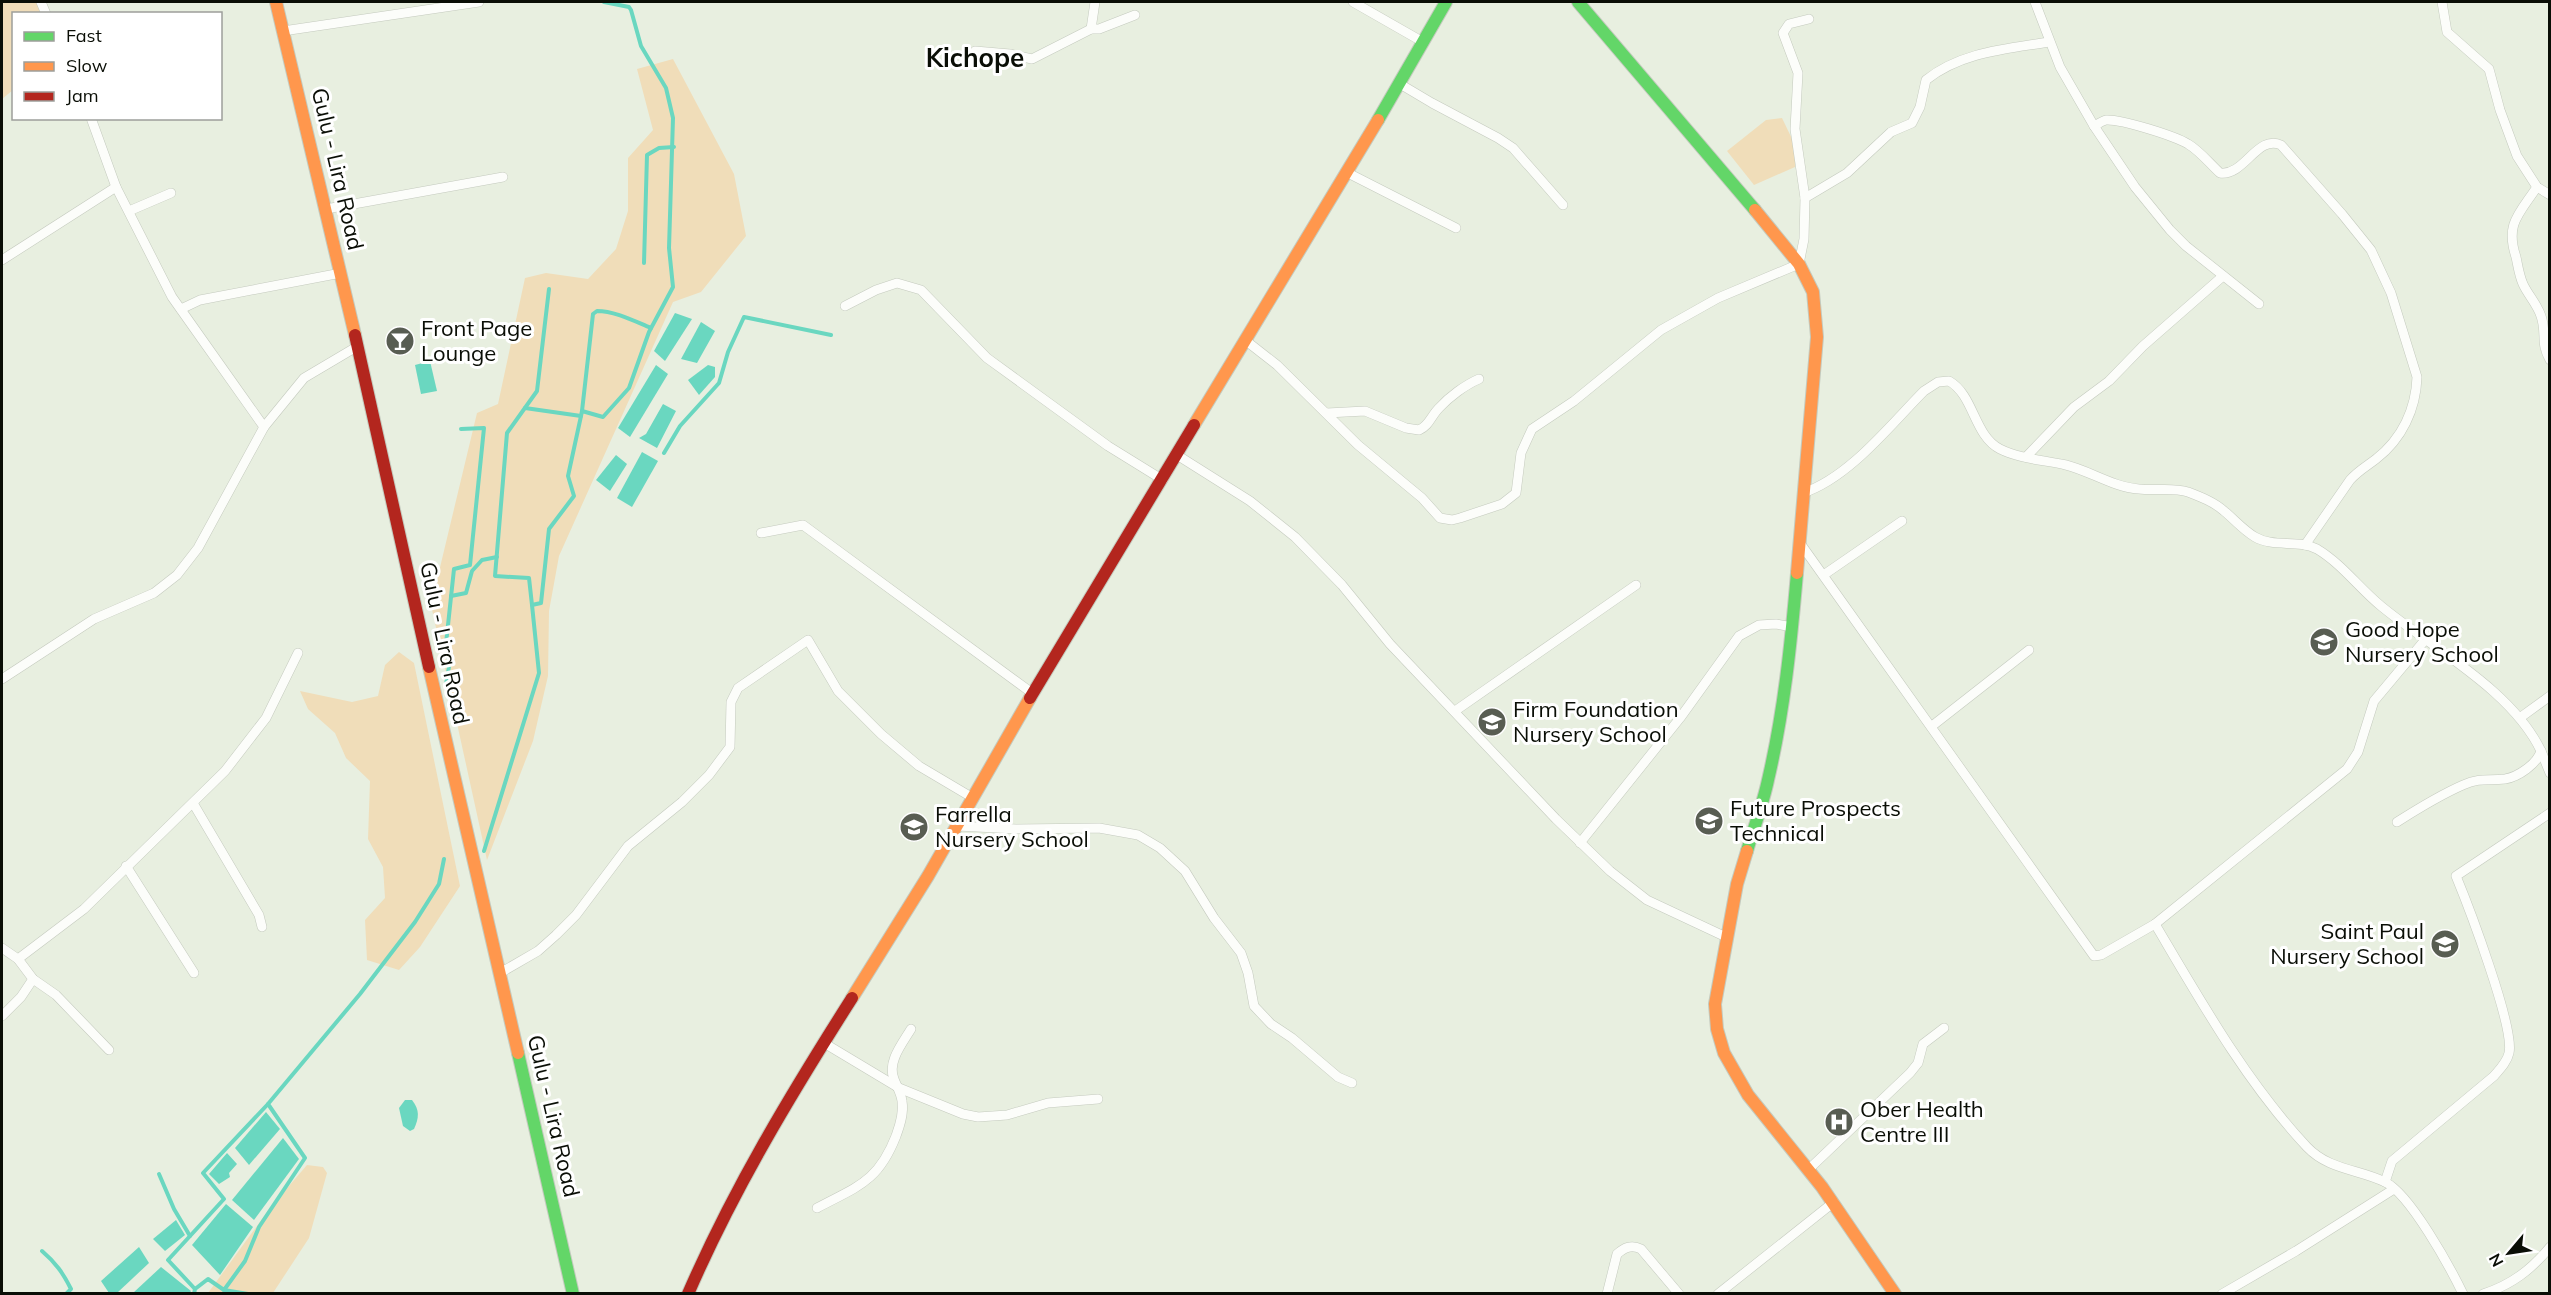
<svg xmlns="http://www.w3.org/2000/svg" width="2551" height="1295" viewBox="0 0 2551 1295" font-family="Mulish,sans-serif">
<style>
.green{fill:#f0ddb9}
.water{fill:#6ad7c0}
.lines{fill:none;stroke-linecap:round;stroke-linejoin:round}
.stream{stroke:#6ad7c0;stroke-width:4}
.street-casing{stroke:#c4cabe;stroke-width:10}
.fast-casing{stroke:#c4cabe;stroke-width:14}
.slow-casing{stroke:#c4cabe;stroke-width:14}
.jam-casing{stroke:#c4cabe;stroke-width:14}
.street{stroke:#fcfdfa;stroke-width:9}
.fast{stroke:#63d668;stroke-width:12}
.slow{stroke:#ff974d;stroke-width:12}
.jam{stroke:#b3261e;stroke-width:12}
.labels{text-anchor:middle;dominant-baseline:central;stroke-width:6;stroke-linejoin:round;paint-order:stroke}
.street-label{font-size:22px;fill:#0a0e06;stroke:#fff}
.poi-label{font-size:22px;fill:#0a0e06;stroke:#fff;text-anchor:start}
.quarter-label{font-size:26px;font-weight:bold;fill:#0a0e06;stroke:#fff}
</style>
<rect width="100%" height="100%" fill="#e8efe0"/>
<g class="green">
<polygon points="2,2 36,2 41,13 14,14 13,90 2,99"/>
<polygon points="673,59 734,174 746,236 701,292 673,302 559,556 549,611 548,676 533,741 487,860 431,605 477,413 498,404 525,278 546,273 588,279 616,249 628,211 628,158 653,130 637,69"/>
<polygon points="1782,118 1795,145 1795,167 1754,185 1727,151 1766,120"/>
<polygon points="399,652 414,663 460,886 420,947 399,970 367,960 365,920 385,898 383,867 368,839 370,781 346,758 335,733 308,709 300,691 352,702 378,696 385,665"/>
<polygon points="307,1165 323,1167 327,1173 309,1238 273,1293 208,1293 270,1208"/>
</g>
<g class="water">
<polygon points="675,313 692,319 665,361 654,351"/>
<polygon points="701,322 715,331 697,363 681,359"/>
<polygon points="430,361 437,391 421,394 415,365"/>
<polygon points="656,365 668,374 630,437 618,428"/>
<polygon points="708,365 715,367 715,377 699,395 688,380"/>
<polygon points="663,404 676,411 657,448 639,438 646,434"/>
<polygon points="642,452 658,461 632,507 617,498"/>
<polygon points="616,455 627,464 610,491 596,480"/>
<path d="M405 1100H412C420 1110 419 1118 414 1129L410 1131 403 1126 399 1108Z"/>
<polygon points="266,1112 280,1129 249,1165 235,1148"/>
<polygon points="283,1138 299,1159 254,1220 232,1200"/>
<polygon points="227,1153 237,1164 229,1173 230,1177 219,1184 209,1174"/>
<polygon points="226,1204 253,1227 220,1275 192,1245"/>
<polygon points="176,1220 185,1235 165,1251 153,1239"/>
<polygon points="139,1247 149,1263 117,1293 109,1293 101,1281"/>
<polygon points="161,1267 191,1291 189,1294 133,1293"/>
</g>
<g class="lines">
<g class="stream">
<polyline points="644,263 647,155 659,148 674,147"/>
<polyline points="525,408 581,416"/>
<path d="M582 411 593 314 597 311C615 311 634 321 651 328"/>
<polyline points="664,453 680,426 719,383 728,352 744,317 831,335"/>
<polyline points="451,596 466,593 472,571 482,560 497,557"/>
<polyline points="532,605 529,578 495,576 507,433 537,391 549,289"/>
<polyline points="446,684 450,661 445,653 454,569 470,565 484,428 461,429"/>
<polyline points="484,851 539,673 532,605 541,603 549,529 574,496 568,476 581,416 582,411 603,417 629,388 649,332 673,287 669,248 673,118 666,88 641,46 631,10 629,7 604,2"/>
<polyline points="159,1174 174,1209 190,1236"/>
<path d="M42 1251C56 1263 63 1273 71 1289L66 1294"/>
<polyline points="195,1289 168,1260 224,1199 203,1173 268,1104"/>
<polyline points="224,1290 248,1294"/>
<polyline points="194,1294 195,1289 208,1279 224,1290 245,1261 259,1227 305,1158 268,1104 360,994 415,922 439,884 444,859"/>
</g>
<g class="street-casing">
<g id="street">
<polyline points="41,2 46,14"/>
<polyline points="1353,2 1423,42"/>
<path d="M2035 2 2060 67 2094 126C2098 124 2102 121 2106 120 2121 119 2175 136 2188 144 2200 151 2210 164 2220 173 2245 176 2257 134 2281 145L2342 214 2371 250 2391 293 2417 377C2416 409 2402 439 2376 459 2367 466 2358 471 2350 480L2305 545"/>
<polyline points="2442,2 2447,32 2489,69 2500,110 2517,156 2537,187 2550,195"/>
<polyline points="1091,29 1095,2"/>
<polyline points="283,31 479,2"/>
<polyline points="975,51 1010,54 1032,59 1091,29 1099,29 1135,15"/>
<polyline points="1400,84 1432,103 1498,138 1513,148 1563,205"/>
<polyline points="91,118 116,187 172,297 264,427"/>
<polyline points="2094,126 2135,187 2170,230 2186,246 2259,304"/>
<polyline points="1346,172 1456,228"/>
<path d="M2537 187C2519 214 2505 224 2516 257 2518 266 2519 275 2523 284 2528 295 2537 304 2541 316 2547 333 2540 343 2550 360"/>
<polyline points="1805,198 1795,129 1798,73 1783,33 1789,24 1809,19"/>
<polyline points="326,209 503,177"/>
<polyline points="129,211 171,193"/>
<polyline points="2,260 116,187"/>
<polyline points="845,306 876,290 897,283 921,290 987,358 1108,446 1163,480"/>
<polyline points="181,309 200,300 341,273"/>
<path d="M1245 340 1277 365 1358 445 1422 498 1440 518 1452 520 1460 518 1502 504 1516 493 1521 453 1532 429 1574 401 1661 330 1718 298 1799 264 1804 239 1805 198 1847 173 1891 132 1912 123 1920 107 1926 80C1961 52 2006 49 2049 42"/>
<path d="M1327 413 1365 411 1406 428 1419 430C1429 426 1431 416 1439 408 1449 397 1465 385 1479 379"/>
<polyline points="1177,455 1250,501 1295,537 1342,585 1390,644 1556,819 1610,871 1647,900 1726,937"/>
<polyline points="2026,457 2074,407 2109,381 2143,346 2223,276"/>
<path d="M1803 493C1850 477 1890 425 1924 391L1938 382 1949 381C1974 395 1974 436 2000 449 2020 459 2044 460 2066 465 2090 471 2113 487 2139 489 2156 491 2172 487 2188 492 2201 497 2214 502 2224 511 2235 520 2243 530 2255 537 2274 548 2298 539 2317 549 2342 564 2359 588 2381 606 2433 649 2512 690 2541 751 2537 764 2518 777 2505 779 2488 781 2481 777 2463 785 2440 795 2419 808 2397 822"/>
<polyline points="761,533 803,525 1032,693"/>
<polyline points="1800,543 2094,956 2101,955 2155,924 2347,769 2358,752 2374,701 2425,640"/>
<polyline points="1825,574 1902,521"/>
<polyline points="2,679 94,619 154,593 177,575 198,548 264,427 304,378 358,346"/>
<polyline points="1455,711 1636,585"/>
<polyline points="2521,717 2550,696"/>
<polyline points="1932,726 2029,650"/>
<polyline points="2541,751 2550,773"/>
<polyline points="193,803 259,915 262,927"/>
<polyline points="957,826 1016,829 1099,828 1138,835 1160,848 1185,871 1214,918 1241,953 1248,973 1254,1006 1271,1024 1292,1038 1338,1077 1352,1083"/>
<polyline points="1580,843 1680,718 1739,636 1759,625 1776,624 1792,627"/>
<polyline points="126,866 194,973"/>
<path d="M2155 924C2200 1000 2246 1082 2307 1147 2329 1170 2358 1169 2385 1182 2410 1194 2450 1267 2463 1294"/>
<polyline points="2,948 18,959 84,909 225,771 266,718 298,653"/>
<polyline points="18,959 33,979 56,995 109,1050"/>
<polyline points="500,973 538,951 556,935 576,915 628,846 682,802 709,775 730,747 731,702 738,688 808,640 838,691 881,734 919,766 973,798"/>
<polyline points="2,1016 21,997 33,979"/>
<polyline points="824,1043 899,1088 963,1114 978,1117 1007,1115 1048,1103 1098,1099"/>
<polyline points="1809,1169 1910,1073 1918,1063 1923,1044 1944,1028"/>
<path d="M2385 1182 2392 1161 2494 1076C2500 1069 2507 1062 2509 1053 2515 1028 2468 905 2456 876L2550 813"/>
<path d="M817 1208C858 1186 878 1182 896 1136 900 1125 904 1113 902 1101 901 1093 897 1087 894 1079 887 1062 902 1044 911 1029"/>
<path d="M1607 1294 1617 1254C1624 1248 1631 1244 1641 1249L1679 1294"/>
<polyline points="1718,1294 1834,1202"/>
<polyline points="2222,1294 2296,1251 2394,1189"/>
<path d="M2483 1294C2511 1285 2531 1270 2550 1247"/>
</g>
</g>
<g class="fast-casing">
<g id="fast">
<polyline points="1578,2 1755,210"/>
<polyline points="1378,120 1446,2"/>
<path d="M1747 851C1754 827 1763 804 1768 780 1784 712 1791 643 1797 573"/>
<polyline points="518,1053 573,1294"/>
</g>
</g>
<g class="slow-casing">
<g id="slow">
<polyline points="276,2 355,335"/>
<polyline points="1755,210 1799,264 1813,292 1817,337 1797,573"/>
<polyline points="1194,425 1378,120"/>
<polyline points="429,667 518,1053"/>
<polyline points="1747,851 1737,884 1715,1004 1717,1029 1724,1053 1748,1095 1822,1187 1895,1294"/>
<polyline points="852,998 928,876 1030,698"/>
</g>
</g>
<g class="jam-casing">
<g id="jam">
<polyline points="355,335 429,667"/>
<polyline points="1030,698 1194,425"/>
<path d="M688 1294C733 1190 791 1094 852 998"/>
</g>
</g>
<use href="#street" class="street"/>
<use href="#fast" class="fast"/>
<use href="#slow" class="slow"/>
<use href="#jam" class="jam"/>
</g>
<defs>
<g id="bar-disc" transform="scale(1.5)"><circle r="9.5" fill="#585d52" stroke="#fff"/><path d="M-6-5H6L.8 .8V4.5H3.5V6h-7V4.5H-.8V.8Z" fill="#fff"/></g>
<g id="school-disc" transform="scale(1.5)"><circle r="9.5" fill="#585d52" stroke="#fff"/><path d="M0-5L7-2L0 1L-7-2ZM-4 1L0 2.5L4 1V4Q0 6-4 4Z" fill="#fff"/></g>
<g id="hospital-disc" transform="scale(1.5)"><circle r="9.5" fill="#585d52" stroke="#fff"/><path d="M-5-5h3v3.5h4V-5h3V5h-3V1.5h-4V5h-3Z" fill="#fff"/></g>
</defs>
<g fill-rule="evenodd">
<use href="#bar-disc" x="400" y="341"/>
<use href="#school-disc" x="2324" y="642"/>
<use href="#school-disc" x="1492" y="722"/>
<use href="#school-disc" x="1709" y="821"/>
<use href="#school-disc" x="914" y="827"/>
<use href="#school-disc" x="2445" y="944"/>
<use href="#hospital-disc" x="1839" y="1122"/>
</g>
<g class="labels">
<g class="street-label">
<text transform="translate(338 169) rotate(77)">Gulu - Lira Road</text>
<text transform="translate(445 643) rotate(78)">Gulu - Lira Road</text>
<text transform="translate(554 1116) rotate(77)">Gulu - Lira Road</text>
</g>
<g class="poi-label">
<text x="421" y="328">Front Page<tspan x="421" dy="25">Lounge</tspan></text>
<text x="2345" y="629">Good Hope<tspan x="2345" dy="25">Nursery School</tspan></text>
<text x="1513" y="709">Firm Foundation<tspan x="1513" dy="25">Nursery School</tspan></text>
<text x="1730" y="808">Future Prospects<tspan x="1730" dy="25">Technical</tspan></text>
<text x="935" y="814">Farrella<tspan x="935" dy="25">Nursery School</tspan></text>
<text x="2424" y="931" text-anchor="end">Saint Paul<tspan x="2424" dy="25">Nursery School</tspan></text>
<text x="1860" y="1109">Ober Health<tspan x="1860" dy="25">Centre III</tspan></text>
</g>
<g class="quarter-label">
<text x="975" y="57">Kichope</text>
</g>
</g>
<rect width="2551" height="1295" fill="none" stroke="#0a0e06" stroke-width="6"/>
<rect x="12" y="12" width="210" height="108" fill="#ffffff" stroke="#9d9f9b" stroke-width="1.5"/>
<rect x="24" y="32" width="30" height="9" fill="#63d668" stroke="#9d9f9b" stroke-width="1.5"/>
<text x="66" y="42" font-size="18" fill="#0a0e06">Fast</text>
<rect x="24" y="62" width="30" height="9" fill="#ff974d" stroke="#9d9f9b" stroke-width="1.5"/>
<text x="66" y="72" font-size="18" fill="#0a0e06">Slow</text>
<rect x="24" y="92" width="30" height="9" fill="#b3261e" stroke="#9d9f9b" stroke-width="1.5"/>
<text x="66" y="102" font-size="18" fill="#0a0e06">Jam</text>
<g transform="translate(2509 1253) rotate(241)" stroke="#ffffff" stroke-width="4.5" paint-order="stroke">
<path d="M0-4.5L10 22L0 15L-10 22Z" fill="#0a0e06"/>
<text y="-9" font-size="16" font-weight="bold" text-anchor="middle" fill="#0a0e06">N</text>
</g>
</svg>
